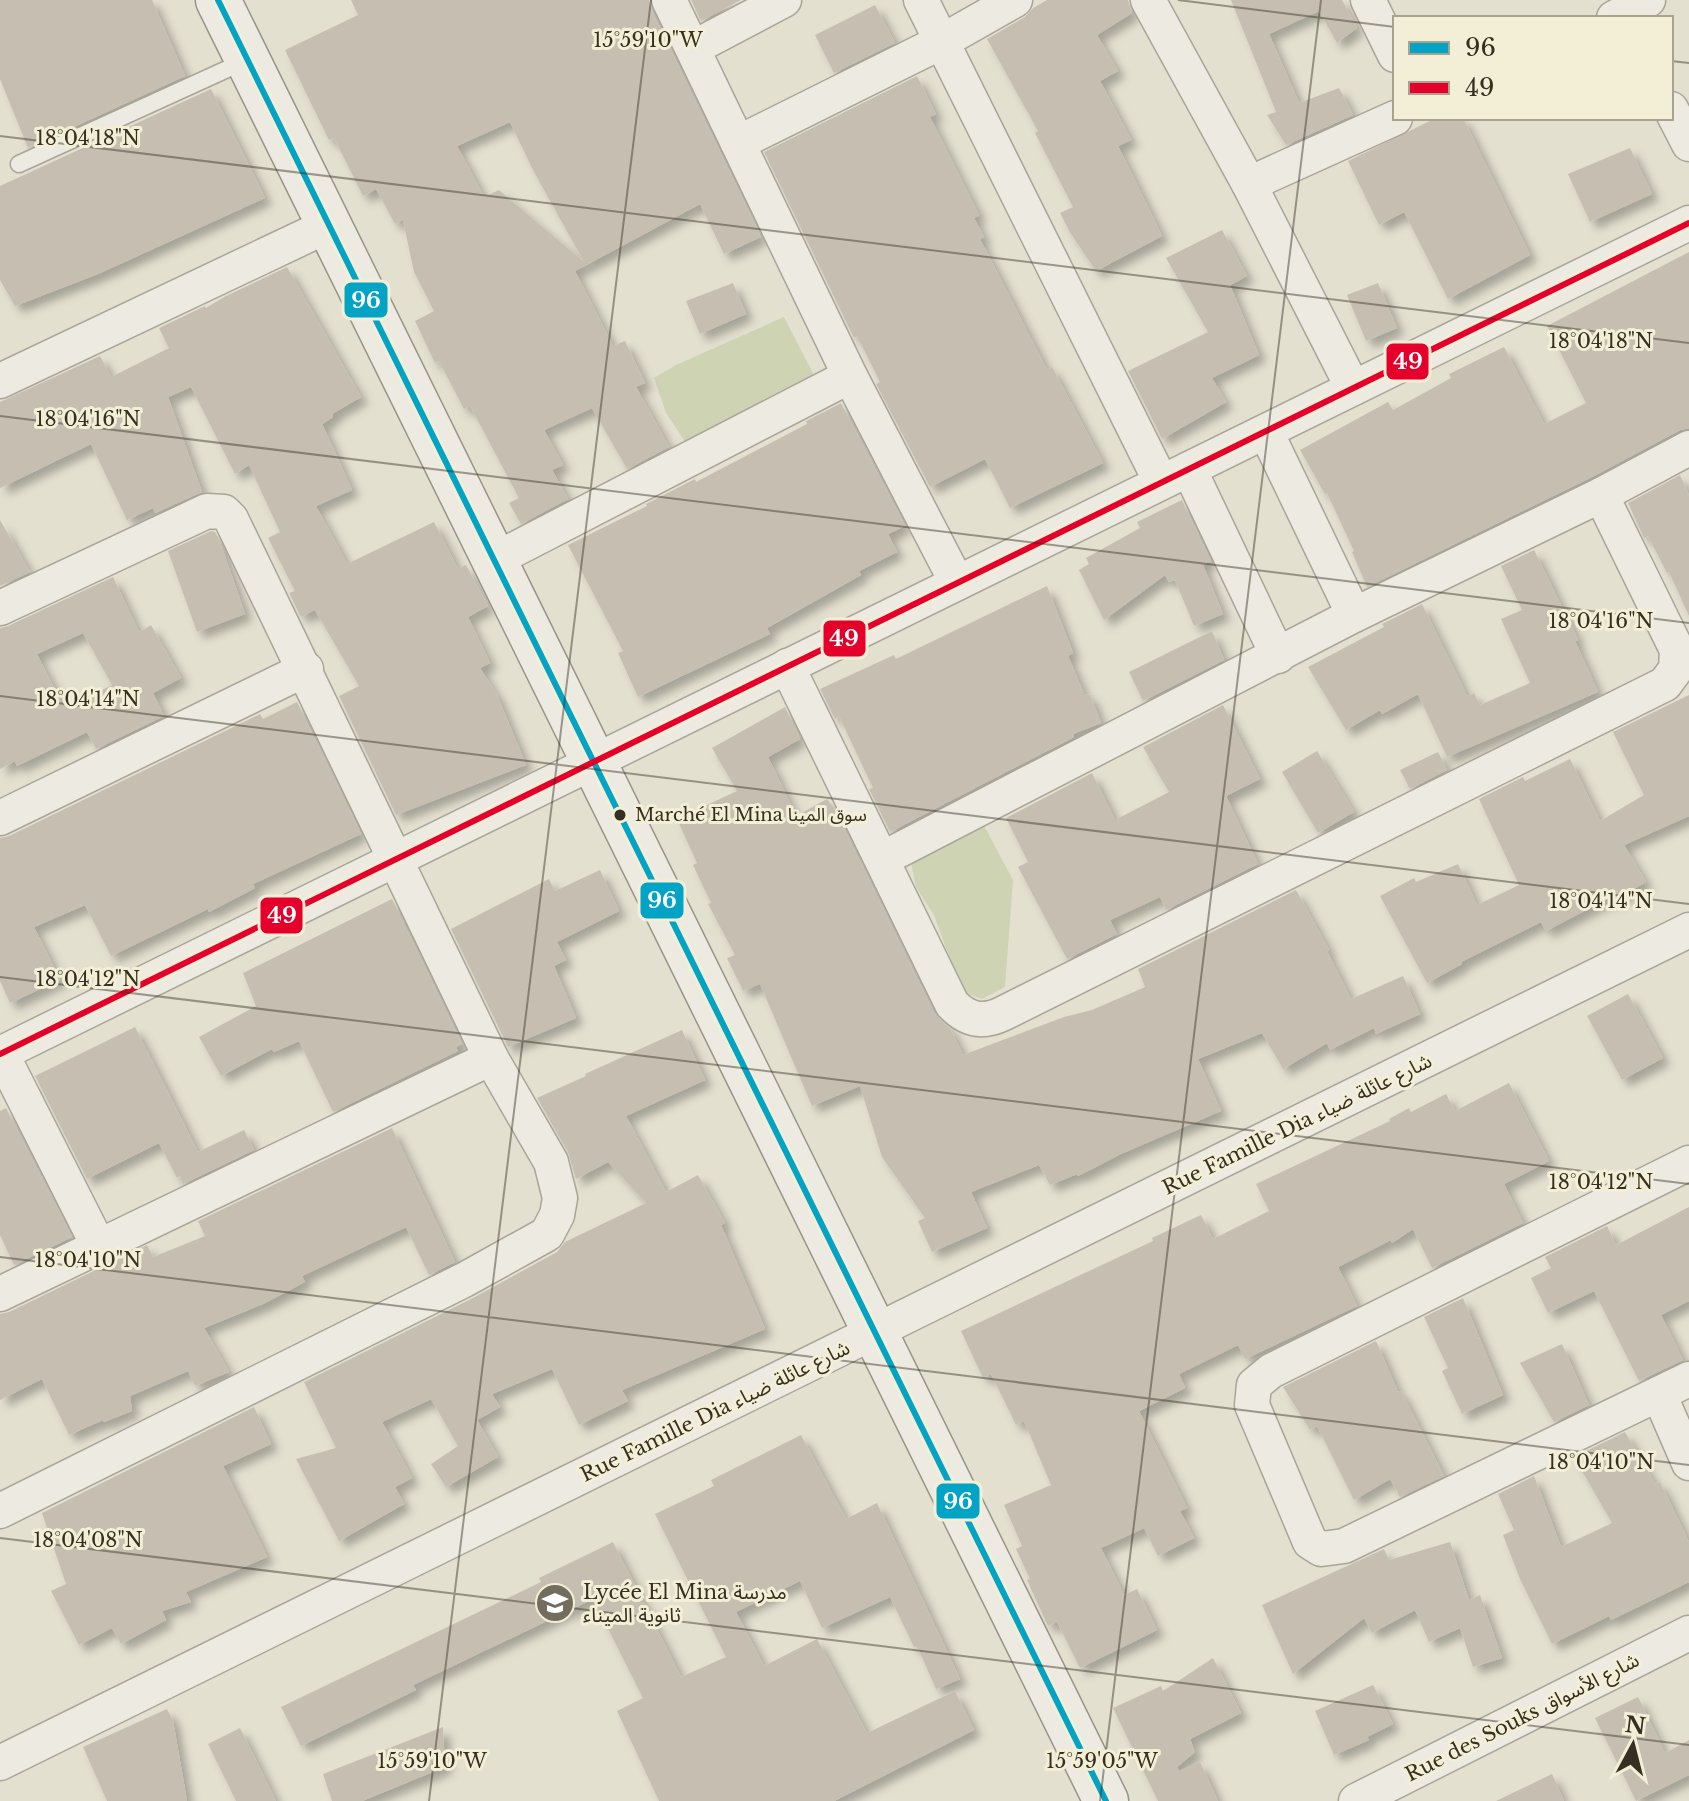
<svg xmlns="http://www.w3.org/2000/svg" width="1689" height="1801" viewBox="0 0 1689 1801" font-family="'Libre Baskerville','Noto Sans Arabic',serif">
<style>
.green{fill:#ced3b4}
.building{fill:#c6bfb1;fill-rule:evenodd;filter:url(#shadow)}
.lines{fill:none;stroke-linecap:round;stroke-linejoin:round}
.lane-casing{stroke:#a9a598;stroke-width:19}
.street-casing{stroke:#a9a598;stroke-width:37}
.secondary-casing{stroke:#989488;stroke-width:47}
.lane{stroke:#eceae1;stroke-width:16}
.street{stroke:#eceae1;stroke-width:34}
.secondary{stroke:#eceae1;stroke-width:44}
.bus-1-casing{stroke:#f3efd7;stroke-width:12}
.bus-2-casing{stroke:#f3efd7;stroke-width:12}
.bus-1{stroke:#03a3c5;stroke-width:6}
.bus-2{stroke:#e4002b;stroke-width:6}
.ticks{fill:none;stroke:#372f21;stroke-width:2;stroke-opacity:0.45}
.bus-dot{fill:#372f21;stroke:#f3efd7;stroke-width:3}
.labels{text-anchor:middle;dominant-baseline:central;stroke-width:6;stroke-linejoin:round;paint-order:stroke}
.bus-label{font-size:18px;fill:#372f21;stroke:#f3efd7;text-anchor:start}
.street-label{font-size:20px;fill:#372f21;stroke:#f3efd7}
.poi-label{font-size:20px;fill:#372f21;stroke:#f3efd7;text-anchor:start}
.ticks-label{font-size:20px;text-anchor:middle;fill:#372f21;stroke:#f3efd7;stroke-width:6;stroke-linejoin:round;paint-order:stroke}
.line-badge{stroke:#f3efd7;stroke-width:3}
.badge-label{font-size:22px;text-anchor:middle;font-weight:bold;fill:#fff}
</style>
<defs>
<filter id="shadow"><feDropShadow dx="7" dy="7" stdDeviation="4" flood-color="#0004"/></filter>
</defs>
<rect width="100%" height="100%" fill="#e3e0d0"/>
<g class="green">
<polygon points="784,317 817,381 690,449 666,413 654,378 676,365"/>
<polygon points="982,822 1013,880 1005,987 982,999 962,992 934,915 916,887 910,858"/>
</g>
<g class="building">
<polygon points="0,0 152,0 185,76 28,148 0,79"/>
<path d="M351 0H649L651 9 761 237 724 254 700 204 575 271 613 346 625 341 645 383 636 387 669 447 627 469 592 408 544 430 563 465 552 470 568 499 521 524 509 503 519 498 470 406 464 409 439 361 435 363 415 321 434 311 414 272 403 220 395 224 376 189 363 196 334 138 329 140 285 50 358 15ZM510 122 533 170 584 262 499 190 484 197 457 146Z"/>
<polygon points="691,0 741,0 701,21"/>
<polygon points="1047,0 1128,0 1132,13 1097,35 1118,71 1100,81 1131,140 1118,146 1162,236 1096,271 1071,234 1060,213 1073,207 1035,133 1038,131 987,39 1025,17 1033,8"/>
<polygon points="1231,0 1342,0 1357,28 1337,43 1319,11 1269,34 1299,103 1339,88 1353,115 1286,145 1267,115 1276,112"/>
<polygon points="875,5 895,43 834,73 815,35"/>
<polygon points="917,76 936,114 930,117 979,215 974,218 984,237 980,239 1047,370 1052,367 1103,463 1010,508 985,459 930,487 876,384 880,382 857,336 854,338 764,152"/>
<polygon points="211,89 265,198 98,274 15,306 0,280 0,186"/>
<polygon points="1436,118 1463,118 1530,255 1448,299 1404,212 1379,225 1348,161"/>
<polygon points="1630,148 1652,194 1590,222 1568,174"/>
<polygon points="1222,230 1247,276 1230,285 1259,355 1212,378 1226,402 1162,439 1128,371 1208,332 1166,258"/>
<polygon points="1689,252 1689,428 1680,430 1592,477 1367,587 1352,552 1354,551 1327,493 1325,494 1300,450 1388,402 1393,410 1451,378 1449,374 1504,347 1544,424 1586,403 1547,326"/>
<polygon points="287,267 361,397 332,414 333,417 322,424 352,490 316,506 347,564 434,522 458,569 466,565 488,606 468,617 490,663 480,668 497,695 526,765 396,815 339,696 359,686 315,610 301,617 289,593 295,591 268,538 280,532 249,465 235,474 191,387 168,397 202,492 155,513 153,508 127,520 91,444 0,488 0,402 100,356 111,377 169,348 159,328 205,306 206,308 224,297"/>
<polygon points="733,283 746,314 700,334 686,301"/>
<polygon points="1378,283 1397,328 1366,341 1347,295"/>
<polygon points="841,403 905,526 888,534 897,552 859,571 861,575 767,628 770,634 638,697 618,653 623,651 568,545 647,506 646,504 695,479 696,482 807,424 806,421"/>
<polygon points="1680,475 1689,495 1689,616 1669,572 1667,573 1648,536 1644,538 1628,503"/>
<polygon points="1182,500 1211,561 1203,565 1223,614 1194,626 1175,580 1169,582 1165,575 1104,620 1079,570 1089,564 1086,558 1140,528 1137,522"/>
<polygon points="0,520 30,572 0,586"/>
<polygon points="211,531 215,532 219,539 245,614 197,632 168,551"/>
<polygon points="1534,550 1578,640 1575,641 1598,692 1447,757 1418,694 1382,714 1380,710 1346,730 1308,667 1384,627 1382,624 1422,604 1467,696 1474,693 1480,705 1530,683 1501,619 1522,610 1501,566"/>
<path d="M113 577 139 632 151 625 181 678 153 693 164 716 96 749 87 732 17 766 15 761 0 769V628L8 626ZM83 633 112 685 64 708 37 654Z"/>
<polygon points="1047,586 1073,653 1068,656 1084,694 1090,695 1101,723 1073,734 1074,737 890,832 869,789 873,788 839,716 835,719 820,689 894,655 896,659"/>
<polygon points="1212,631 1224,660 1143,701 1129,672"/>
<polygon points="1689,695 1689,816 1624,845 1646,882 1611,902 1609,898 1546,931 1541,922 1461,962 1462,964 1427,983 1380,896 1414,878 1416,882 1458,864 1477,905 1519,885 1479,799 1523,777 1525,781 1570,759 1600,821 1644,795 1613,732"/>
<polygon points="297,702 361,834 253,884 255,888 209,912 208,909 111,956 85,905 34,927 60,980 10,1003 0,981 0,838 9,836 260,714 263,719"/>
<polygon points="1223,705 1260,779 1226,796 1258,864 1166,910 1160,897 1110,920 1117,934 1067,959 1018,867 1028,862 1006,818 1092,773 1115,820 1169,792 1143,747"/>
<polygon points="785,707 800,739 768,757 796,816 827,799 834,808 934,1013 951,1030 963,1055 1064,1017 1092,1010 1145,987 1138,969 1296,890 1329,950 1327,951 1351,999 1403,976 1420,1014 1376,1034 1374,1028 1330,1050 1327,1043 1283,1069 1262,1033 1198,1059 1221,1111 1123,1153 1078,1176 1077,1174 1050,1185 1039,1165 971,1192 987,1228 932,1252 918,1221 925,1218 882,1157 860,1086 812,1106 760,984 743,991 727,958 735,955 708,904 711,903 693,865 697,863 677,819 737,791 712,748"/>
<polygon points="1317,751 1354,812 1318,833 1282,772"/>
<polygon points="1438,752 1447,770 1410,789 1400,770"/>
<polygon points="600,870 619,911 557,942 566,960 554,966 576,1018 508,1047 451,929 549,879 555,891"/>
<polygon points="392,899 462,1044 456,1047 458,1051 333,1112 299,1041 274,1052 272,1049 221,1076 199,1037 256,1006 243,973"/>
<polygon points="1628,994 1663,1058 1622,1080 1587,1016"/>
<polygon points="135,1027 198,1152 244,1130 254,1150 183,1184 180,1176 177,1178 159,1143 87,1179 35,1076"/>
<polygon points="682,1030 705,1080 626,1116 666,1192 698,1175 725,1223 721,1225 765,1329 622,1390 628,1401 579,1425 552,1369 492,1394 500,1407 477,1420 498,1457 446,1487 431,1464 458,1446 431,1399 382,1422 412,1478 395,1487 404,1504 339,1541 296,1459 336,1448 304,1382 473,1298 557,1252 565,1242 646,1203 608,1162 576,1179 568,1152 537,1098 586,1076 585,1074"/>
<polygon points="1509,1083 1549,1161 1504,1184 1523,1223 1432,1268 1413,1229 1392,1243 1391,1240 1338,1267 1357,1306 1245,1359 1238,1345 1179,1374 1185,1388 1139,1411 1187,1508 1180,1511 1194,1538 1158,1556 1144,1528 1101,1548 1124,1595 1137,1589 1157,1630 1080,1668 1057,1622 1048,1626 1027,1580 1030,1579 1016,1549 1022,1546 1004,1505 1051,1485 1024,1421 1016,1425 991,1374 983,1378 961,1331 1153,1241 1152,1238 1201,1215 1213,1239 1269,1211 1256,1184 1390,1121 1389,1119 1409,1108 1411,1112 1446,1094 1455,1111"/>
<polygon points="6,1108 72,1237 14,1265 0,1235 0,1111"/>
<polygon points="392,1128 455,1262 429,1275 406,1227 302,1276 305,1282 263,1304 204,1328 229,1372 195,1386 188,1371 130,1396 132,1411 104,1422 103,1420 69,1435 42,1379 0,1400 0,1314 9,1312 147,1245 153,1257 205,1236 198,1221"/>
<polygon points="1689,1207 1689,1301 1661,1315 1683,1360 1639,1381 1594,1291 1548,1313 1531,1278 1551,1268 1545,1257 1607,1226 1616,1245"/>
<polygon points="1463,1298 1503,1395 1462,1414 1442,1371 1448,1368 1424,1317"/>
<polygon points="1376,1341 1398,1392 1401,1391 1444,1476 1400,1497 1390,1479 1354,1500 1317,1426 1310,1430 1283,1387"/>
<polygon points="1562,1344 1589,1405 1554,1422 1520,1363"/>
<polygon points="254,1407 271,1444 223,1466 267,1557 186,1592 191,1602 162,1611 166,1620 121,1644 112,1628 79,1645 51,1591 66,1584 42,1513"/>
<polygon points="1625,1432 1655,1484 1660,1482 1689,1542 1689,1582 1611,1620 1609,1616 1552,1644 1520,1579 1503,1535 1514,1530 1498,1494 1534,1476 1561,1547 1612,1523 1574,1457"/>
<polygon points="801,1435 846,1519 877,1503 960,1679 936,1689 917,1646 914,1647 890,1597 822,1628 800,1581 736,1612 764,1666 817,1639 867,1733 955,1691 974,1730 834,1801 659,1801 617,1711 643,1698 593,1599 413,1685 416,1690 301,1746 281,1707 541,1582 539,1578 613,1542 681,1677 726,1657 655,1514 714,1486 711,1480"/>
<polygon points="1450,1542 1469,1600 1480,1595 1502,1658 1473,1667 1460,1628 1429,1642 1415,1610 1372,1633 1364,1618 1293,1674 1262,1605 1384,1549 1389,1560"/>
<polygon points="1213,1658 1241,1713 1190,1739 1195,1752 1177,1767 1179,1771 1200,1762 1218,1801 1158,1801 1113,1708 1161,1686 1163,1691"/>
<polygon points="1373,1685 1393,1724 1367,1737 1369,1740 1334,1755 1315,1711"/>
<polygon points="1638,1697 1665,1753 1689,1740 1689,1775 1636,1801 1595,1718"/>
<polygon points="167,1709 173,1721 187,1801 107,1801 83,1747"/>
<polygon points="443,1727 445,1767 362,1801 332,1801 323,1774"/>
<polygon points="240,1728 276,1801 236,1801 208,1744"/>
<polygon points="1552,1774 1564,1801 1496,1801"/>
</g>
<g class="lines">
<g class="lane-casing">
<polyline id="lane" points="19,164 247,60"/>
</g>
<g class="street-casing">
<g id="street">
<polyline points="669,0 850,376 957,583"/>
<polyline points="921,0 1161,482"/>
<polyline points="1148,0 1249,184 1353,388"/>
<polyline points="1368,0 1395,55"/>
<polyline points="1614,18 1648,0"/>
<polyline points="693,48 784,0"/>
<polyline points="1671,109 1689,144"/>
<polyline points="738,143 941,42 1015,0"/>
<polyline points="1249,184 1395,118"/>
<polyline points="0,381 329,225"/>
<polyline points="1266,432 1354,615"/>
<polyline points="1189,469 1278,656"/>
<polyline points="494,560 850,376"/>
<polyline points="0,608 207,511 224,512 231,519 491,1058 551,1162 560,1198 557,1215 547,1234 464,1280 0,1511"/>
<path d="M787 666 952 1004C967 1020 983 1023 1002 1014L1665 684 1676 669 1677 650 1601 495"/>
<polyline points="0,818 306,669"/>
<polyline points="882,859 1354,615 1601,495 1689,448"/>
<polyline points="1,1053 98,1245"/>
<polyline points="0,1054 1689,223"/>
<polyline points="1689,1163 1271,1371 1254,1385 1252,1405 1310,1542 1321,1549 1344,1546 1689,1379"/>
<polyline points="0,1294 491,1058"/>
<polyline points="1659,1394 1689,1463"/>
<polyline points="0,1763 1689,930"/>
<polyline points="1356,1801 1689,1633"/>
</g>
</g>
<g class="secondary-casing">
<polyline id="secondary" points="218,0 1106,1801"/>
</g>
<use href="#lane" class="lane"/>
<use href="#street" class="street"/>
<use href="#secondary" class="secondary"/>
<g class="bus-1-casing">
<polyline id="bus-1" points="218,0 1106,1801"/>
</g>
<g class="bus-2-casing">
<polyline id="bus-2" points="0,1054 1689,223"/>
</g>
<use href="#bus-1" class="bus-1"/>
<use href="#bus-2" class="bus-2"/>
</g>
<path class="ticks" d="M1178 0 1395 27M1671 61 1689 63M0 136 1689 343M0 416 1689 623M0 696 1689 904M0 977 1689 1184M0 1257 1689 1465M0 1538 1689 1745M429 1801 651 0M1100 1801 1321 0"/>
<defs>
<g id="school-disc" transform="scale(2)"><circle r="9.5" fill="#736d5e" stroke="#f3efd7"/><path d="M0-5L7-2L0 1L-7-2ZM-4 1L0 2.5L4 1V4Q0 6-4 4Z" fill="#fff"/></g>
</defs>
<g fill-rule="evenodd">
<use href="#school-disc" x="555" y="1603"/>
</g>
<circle class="bus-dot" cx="620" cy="815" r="7"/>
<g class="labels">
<g class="bus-label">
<text x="635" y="815">Marché El Mina سوق المينا</text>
</g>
<g class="street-label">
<text transform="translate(1297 1124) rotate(-26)">Rue Famille Dia شارع عائلة ضياء</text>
<text transform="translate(715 1411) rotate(-26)">Rue Famille Dia شارع عائلة ضياء</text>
<text transform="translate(1522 1717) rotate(-27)">Rue des Souks شارع الأسواق</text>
</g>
<g class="poi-label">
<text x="583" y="1592">Lycée El Mina مدرسة<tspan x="583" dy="23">ثانوية الميناء</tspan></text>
</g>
</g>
<g class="ticks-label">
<text x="648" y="47">15°59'10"W</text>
<text x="88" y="145">18°04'18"N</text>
<text x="1601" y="348">18°04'18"N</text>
<text x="88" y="426">18°04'16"N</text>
<text x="1601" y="628">18°04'16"N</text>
<text x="88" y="706">18°04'14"N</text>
<text x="1601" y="908">18°04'14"N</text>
<text x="88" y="986">18°04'12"N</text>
<text x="1601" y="1189">18°04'12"N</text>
<text x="88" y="1267">18°04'10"N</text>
<text x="1601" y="1469">18°04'10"N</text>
<text x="88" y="1547">18°04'08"N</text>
<text x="432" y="1768">15°59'10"W</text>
<text x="1102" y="1768">15°59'05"W</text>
</g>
<g class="line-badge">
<rect x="343" y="281" width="46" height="38" rx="8" fill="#03a3c5"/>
<rect x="1385" y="342" width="45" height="39" rx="8" fill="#e4002b"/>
<rect x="822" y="619" width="45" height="39" rx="8" fill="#e4002b"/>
<rect x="639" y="881" width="46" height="39" rx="8" fill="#03a3c5"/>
<rect x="259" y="896" width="45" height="39" rx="8" fill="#e4002b"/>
<rect x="935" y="1482" width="46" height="38" rx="8" fill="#03a3c5"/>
</g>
<g class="badge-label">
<text x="366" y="308">96</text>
<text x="1408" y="369">49</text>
<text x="844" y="646">49</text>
<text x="662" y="908">96</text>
<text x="282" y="923">49</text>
<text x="958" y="1509">96</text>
</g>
<rect x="1393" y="16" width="280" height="104" fill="#f3efd7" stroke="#a8a28e" stroke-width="2"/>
<rect x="1409" y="42" width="40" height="12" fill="#03a3c5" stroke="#a8a28e" stroke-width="2"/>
<text x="1465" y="56" font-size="24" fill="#372f21">96</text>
<rect x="1409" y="82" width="40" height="12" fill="#e4002b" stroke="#a8a28e" stroke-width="2"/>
<text x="1465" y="96" font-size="24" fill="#372f21">49</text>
<g transform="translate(1633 1745) rotate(7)" stroke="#f3efd7" stroke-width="6" paint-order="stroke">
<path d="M0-6L14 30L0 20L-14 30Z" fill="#372f21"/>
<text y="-12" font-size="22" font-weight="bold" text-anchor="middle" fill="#372f21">N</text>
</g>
</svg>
